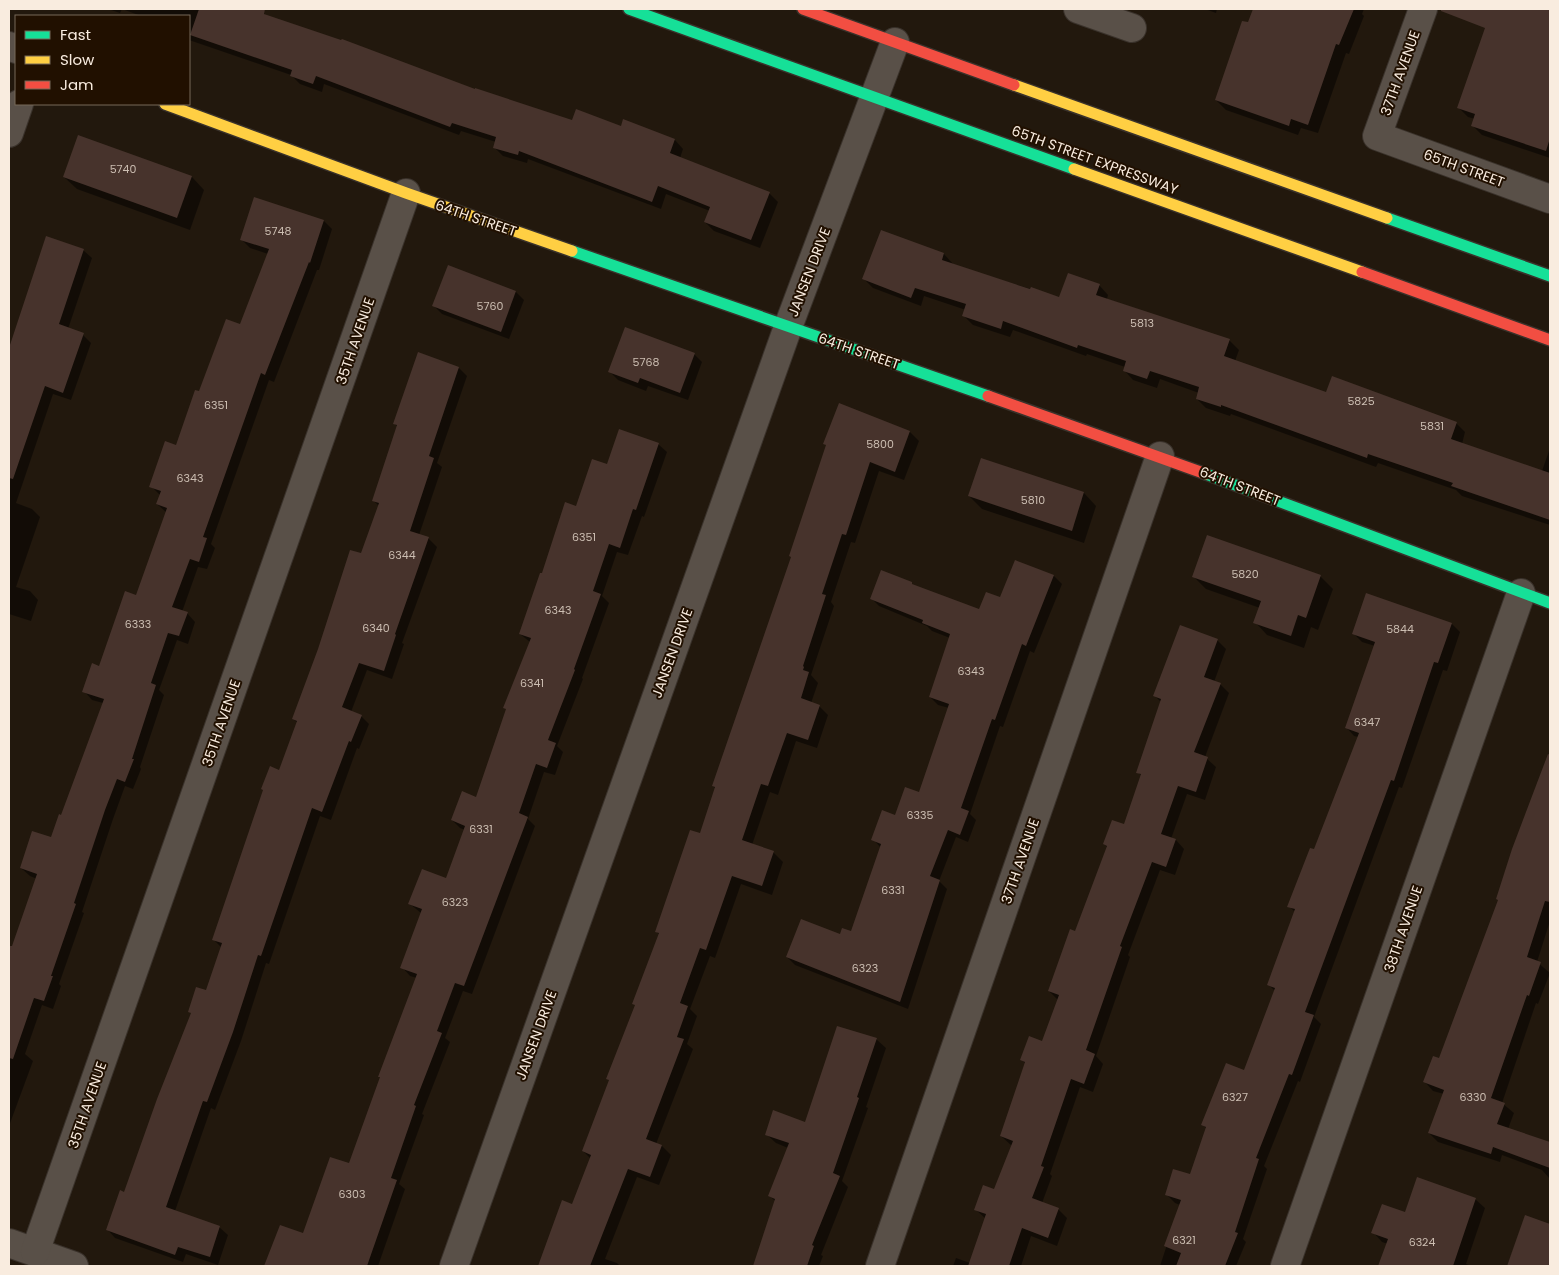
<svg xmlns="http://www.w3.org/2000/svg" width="1559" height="1275" viewBox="0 0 1559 1275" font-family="Poppins,sans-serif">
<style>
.shadow{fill:#0007}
.building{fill:#47332c}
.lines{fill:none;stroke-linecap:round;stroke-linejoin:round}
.street-casing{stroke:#3a322b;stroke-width:30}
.fast-casing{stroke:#3a322b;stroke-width:14}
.slow-casing{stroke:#3a322b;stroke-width:14}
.jam-casing{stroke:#3a322b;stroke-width:14}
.street{stroke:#595048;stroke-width:28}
.fast{stroke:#16e098;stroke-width:11}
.slow{stroke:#ffcf43;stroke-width:11}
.jam{stroke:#f24e42;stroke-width:11}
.labels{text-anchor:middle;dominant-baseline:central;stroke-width:4;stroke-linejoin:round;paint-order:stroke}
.number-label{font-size:11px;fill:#ccbeb2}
.street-label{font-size:14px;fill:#f9ecdf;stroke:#211000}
</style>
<rect width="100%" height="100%" fill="#22180d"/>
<g class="shadow">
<polygon points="108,9 122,9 120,13"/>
<polygon points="122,9 251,9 264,13 266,16 476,91 573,121 622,127 675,140 683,149 680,158 769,193 778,202 760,248 714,231 705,222 710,211 666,194 661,209 528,159 527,163 503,156 494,147 496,142 461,131 459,135 324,84 322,92 300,84 291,75 189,40 189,16 141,16"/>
<polygon points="1205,9 1217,9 1216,13"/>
<polygon points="1254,9 1364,9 1362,14 1364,16 1349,54 1346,53 1318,133 1301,128 1298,135 1226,110 1216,100"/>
<polygon points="1492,9 1550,9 1550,158 1482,135 1472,125 1475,119 1468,117 1459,108"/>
<polygon points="64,177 192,177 204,190 190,230 77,189"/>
<polygon points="324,221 332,229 319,270 317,270 274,382 269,380 211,544 215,548 207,569 198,567 182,612 187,613 195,622 188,644 177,640 159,690 164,695 140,767 141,769 133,789 125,786 113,819 82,912 84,913 59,984 61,986 53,1009 42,1005 25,1054 33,1061 9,1126 9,960 37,879 30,876 21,868 52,838 62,817 103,703 92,700 84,691 100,667 137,596 167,513 157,504 160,495 151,486 177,446 199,393 241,326 268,254 250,248 242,240"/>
<polygon points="881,231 944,254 953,264 953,265 1060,298 1099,285 1108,295 1107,299 1229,340 1239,350 1235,361 1327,394 1456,423 1465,432 1462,444 1542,471 1550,448 1550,525 1462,496 1456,490 1378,463 1376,467 1231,414 1230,416 1206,408 1197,399 1199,393 1160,379 1157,388 1133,380 1124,370 1125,367 1087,354 1086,356 1013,330 1010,337 973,325 964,316 966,310 924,296 921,306 873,288 864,279"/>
<polygon points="47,238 83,250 92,258 68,329 83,335 91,343 71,400 53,394 16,503 32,509 40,517 16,587 30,591 38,600 31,621 9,614 9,351"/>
<polygon points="449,267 516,292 524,300 509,339 442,314 434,306"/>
<polygon points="694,354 702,362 688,400 648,386 646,391 618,380 610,372"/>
<polygon points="459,368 467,376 437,463 442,467 419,535 428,538 437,547 402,643 404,644 392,679 367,670 351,712 361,716 369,724 359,749 357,748 331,820 320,816 269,964 266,963 241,1041 215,1110 211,1108 175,1211 219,1227 228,1235 218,1265 186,1254 183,1262 115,1238 107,1229 125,1193 192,1014 190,1012 207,992 222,948 213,939 298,723 293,719 362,555 379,506 373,500 398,427 395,424"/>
<polygon points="840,405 910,432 919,441 904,480 879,471 855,543 851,542 831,602 834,606 811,675 818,683 811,703 819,706 828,715 817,748 796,741 778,795 770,792 752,845 773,852 783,862 772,895 741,884 715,958 710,956 690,1009 697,1016 687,1044 693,1049 656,1144 662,1146 671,1155 659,1185 637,1177 605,1259 617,1263 620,1266 540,1266 562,1201 573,1205 591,1159 583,1151 610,1081 660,935 657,932 701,835 716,789 713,786 792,558 827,446 825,444"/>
<polygon points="658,444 667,452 644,517 642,516 628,555 617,552 602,596 609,603 582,678 583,679 557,746 563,752 555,775 544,772 528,819 535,826 472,994 463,991 445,1038 450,1042 422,1114 424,1115 399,1184 405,1189 378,1266 265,1266 281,1226 304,1235 350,1165 417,978 410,976 402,967 421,913 410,904 447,880 465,830 460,828 452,820 477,798 530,642 520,634 543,575 577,507 608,466"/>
<polygon points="982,459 1084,493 1096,506 1084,543 982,509 969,496"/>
<polygon points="1015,562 1054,576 1062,584 1034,653 1030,651 1003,727 1000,726 970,814 976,820 968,842 956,837 939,881 947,889 908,1009 795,965 787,957 852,932 881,848 873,839 920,794 949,708 938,705 930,697 950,638 932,631 927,626 879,606 871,598 914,586 980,611 1001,599"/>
<polygon points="1320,576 1333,589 1318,630 1311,627 1304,648 1267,635 1255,622 1260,608 1206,589 1194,577"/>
<polygon points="1367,595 1452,624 1460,632 1447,671 1443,670 1402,788 1399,787 1314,1017 1321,1024 1300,1082 1298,1081 1264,1166 1267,1169 1243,1239 1246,1242 1236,1266 1160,1266 1180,1205 1175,1203 1167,1195 1191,1176 1207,1129 1203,1125 1245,1072 1275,991 1268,984 1295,912 1289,906 1315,851 1358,737 1354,736 1346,727 1375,646 1362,642 1354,634"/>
<polygon points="1217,640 1226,649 1214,682 1220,684 1229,693 1205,757 1216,767 1205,800 1187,794 1171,839 1176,840 1184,849 1175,875 1160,870 1128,955 1130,957 1096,1056 1103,1064 1093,1092 1080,1087 1050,1174 1052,1176 1042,1203 1058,1209 1067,1218 1057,1246 1031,1236 1021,1266 953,1266 956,1258 970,1263 986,1219 975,1209 995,1190 1012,1146 1001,1136 1026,1064 1022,1060 1043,1043 1058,1000 1049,991 1075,932 1108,848 1104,844 1125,826 1142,776 1138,772 1161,702 1155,696"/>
<polygon points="1550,752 1550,921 1537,962 1550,973 1538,1004 1536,1003 1502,1103 1514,1113 1508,1129 1550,1143 1550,1179 1542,1170 1502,1155 1500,1162 1438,1142 1429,1133 1444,1094 1433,1091 1424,1081 1440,1060 1499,900 1513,849"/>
<polygon points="876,1039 886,1048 866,1107 868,1108 842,1181 848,1187 821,1255 823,1256 819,1266 754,1266 776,1202 770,1196 788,1148 776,1143 766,1134 806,1123"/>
<polygon points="1475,1199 1485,1208 1466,1264 1471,1266 1380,1266 1388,1244 1382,1242 1373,1232 1406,1214"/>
<polygon points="1526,1217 1550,1225 1550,1266 1507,1266"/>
</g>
<g class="building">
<polygon points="199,9 265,9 264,14 341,40 342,39 475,89 475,88 572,120 576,109 621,126 623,119 675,139 670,153 770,192 751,240 704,222 710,207 658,186 652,202 519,151 518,155 493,148 496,137 452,123 450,127 316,76 313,84 290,76 292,70 190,35"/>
<polygon points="1253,9 1354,9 1339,45 1336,44 1308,125 1291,119 1289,126 1215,100 1242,21 1248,22"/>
<polygon points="1441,9 1550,9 1550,138 1546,151 1471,126 1475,114 1457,108 1485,28 1441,11"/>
<polygon points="78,135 192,176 177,218 63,177"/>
<polygon points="254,197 324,220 310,263 309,262 265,375 261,373 203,537 207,538 199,562 190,559 172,607 188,612 179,636 168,633 151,683 156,685 132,759 134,759 125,782 117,779 105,810 74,903 76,904 51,976 53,976 44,1001 34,998 13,1059 9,1058 9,946 12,946 37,874 20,868 32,831 51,837 59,814 61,815 104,699 82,692 92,663 99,666 125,591 136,595 167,508 156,504 161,491 149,487 165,441 176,445 195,390 199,391 226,319 240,324 269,249 240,240"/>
<polygon points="881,230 944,253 942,260 1030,289 1031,287 1059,297 1068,273 1100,284 1096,295 1230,339 1224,356 1326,392 1332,376 1457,422 1451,439 1550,473 1550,520 1451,486 1453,483 1368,454 1367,458 1221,405 1221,407 1196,399 1199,387 1150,371 1147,379 1123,371 1126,361 1078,345 1077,348 1003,321 1001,329 962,316 966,304 915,288 911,298 862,279"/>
<polygon points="46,236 84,249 59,324 84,333 63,393 45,386 13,479 9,478 9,348"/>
<polygon points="448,265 516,291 501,332 432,306"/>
<polygon points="625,327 695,353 680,393 640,378 638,383 608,372"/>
<polygon points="418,352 459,367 429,456 434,458 410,531 429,537 395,634 396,635 384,671 359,663 342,707 362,715 351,742 349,741 322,812 312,808 261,956 258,955 233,1032 207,1102 203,1101 166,1207 220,1226 210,1257 178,1247 175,1255 106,1230 120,1190 124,1192 157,1099 191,1013 188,1012 196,987 206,990 222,943 212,940 263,790 261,789 270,766 279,770 297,721 292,719 318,649 350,550 361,553 379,503 372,501 397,425 393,424"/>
<polygon points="839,403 910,431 895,472 870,462 846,535 842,534 822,594 826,595 803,666 804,667 803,670 809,672 801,698 820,705 808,740 787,733 768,786 761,784 742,840 774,851 762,886 732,876 706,950 700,948 680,1003 688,1006 677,1037 684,1039 646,1139 662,1145 650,1177 628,1169 590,1266 538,1266 562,1200 572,1204 591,1155 582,1151 609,1080 606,1079 635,1005 632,1004 659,933 655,932 690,830 700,833 715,787 712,786 791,557 789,556 826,445 823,444"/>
<polygon points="619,429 659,443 636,510 633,509 620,548 609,544 593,591 601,594 574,669 575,670 548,740 556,743 547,768 536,764 519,813 528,817 464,986 455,983 437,1031 442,1033 414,1105 416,1106 391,1178 397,1180 367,1266 264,1266 280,1225 303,1233 330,1157 349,1163 380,1077 378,1077 417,974 400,968 422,909 408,904 422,869 446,878 465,826 451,820 462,791 476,797 506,709 503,708 531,638 519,634 540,573 542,573 565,502 576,506 592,459 607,464"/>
<polygon points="981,458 1084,492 1072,531 968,496"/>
<polygon points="1207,535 1321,575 1306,618 1298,615 1291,636 1253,623 1261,601 1192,577"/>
<polygon points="1015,560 1054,575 1026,646 1022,644 995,720 992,719 961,808 969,811 960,835 948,830 930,876 940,880 900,1002 786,957 801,919 840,934 842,928 851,931 881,844 871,840 882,810 895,815 905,787 919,792 949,704 929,697 950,634 922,623 923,620 870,599 881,570 912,582 912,584 979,609 986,592 1000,597"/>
<polygon points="1366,593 1452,623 1438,663 1434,662 1394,781 1391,780 1305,1012 1314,1015 1292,1075 1289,1074 1256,1158 1259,1159 1235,1232 1238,1233 1225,1266 1176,1266 1181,1253 1164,1246 1181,1200 1165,1195 1173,1169 1190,1174 1206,1127 1201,1125 1226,1063 1244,1070 1275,988 1267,985 1295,909 1287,907 1310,848 1314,849 1359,733 1345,728 1375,642 1352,634"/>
<polygon points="1180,625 1218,639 1204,677 1221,683 1194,752 1208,757 1196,792 1178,786 1161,834 1176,839 1166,867 1152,862 1120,946 1122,947 1086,1050 1095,1054 1084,1084 1071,1079 1041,1166 1044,1167 1032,1198 1059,1208 1048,1238 1022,1228 1009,1266 968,1266 986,1214 974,1210 983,1185 994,1189 1013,1141 1000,1136 1025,1062 1020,1060 1029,1036 1042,1041 1059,995 1048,991 1070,929 1075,931 1107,846 1103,844 1112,820 1124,824 1141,774 1136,773 1161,699 1153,696"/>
<polygon points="1548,754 1550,755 1550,902 1545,901 1527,957 1541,962 1529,996 1527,995 1491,1098 1505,1103 1497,1124 1550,1142 1550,1168 1493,1147 1491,1154 1428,1133 1444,1090 1423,1082 1433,1056 1439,1058 1498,900 1496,899 1512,849"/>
<polygon points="837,1026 877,1038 857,1097 859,1098 833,1173 840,1176 812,1245 814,1246 807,1266 753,1266 775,1199 768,1196 789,1143 765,1135 773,1110 805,1122"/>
<polygon points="1417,1177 1476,1198 1453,1266 1378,1266 1388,1239 1371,1233 1382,1204 1405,1212"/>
<polygon points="1525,1215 1550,1224 1550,1266 1507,1266"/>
</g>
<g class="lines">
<g class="street-casing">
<g id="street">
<polyline points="1078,9 1132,28"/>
<polyline points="1423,9 1377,136 1550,199"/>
<polyline points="9,46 16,49"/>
<polyline points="9,133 19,104"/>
<polyline points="9,1243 74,1266"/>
<polyline points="35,1252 406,193"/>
<polyline points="454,1266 788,327 895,42"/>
<polyline points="880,1266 1160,456"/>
<polyline points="1285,1266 1521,593"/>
</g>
</g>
<g class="fast-casing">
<g id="fast">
<polyline points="629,9 1074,169"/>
<polyline points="1387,218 1550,276"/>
<polyline points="572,251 988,396"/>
<polyline points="1206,474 1550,603"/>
</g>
</g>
<g class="slow-casing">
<g id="slow">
<polyline points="1014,85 1387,218"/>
<polyline points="165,104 406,193 572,251"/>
<polyline points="1074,169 1362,272"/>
</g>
</g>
<g class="jam-casing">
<g id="jam">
<polyline points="803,9 1014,85"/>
<polyline points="1362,272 1550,340"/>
<polyline points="988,396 1206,474"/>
</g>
</g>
<use href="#street" class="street"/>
<use href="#fast" class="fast"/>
<use href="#slow" class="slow"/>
<use href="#jam" class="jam"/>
</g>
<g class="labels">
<g class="number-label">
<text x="123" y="169">5740</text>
<text x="278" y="231">5748</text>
<text x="490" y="306">5760</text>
<text x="1142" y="323">5813</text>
<text x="646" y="362">5768</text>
<text x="1361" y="401">5825</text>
<text x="216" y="405">6351</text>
<text x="1432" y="426">5831</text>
<text x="880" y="444">5800</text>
<text x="190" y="478">6343</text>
<text x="1033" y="500">5810</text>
<text x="584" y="537">6351</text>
<text x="402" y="555">6344</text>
<text x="1245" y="574">5820</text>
<text x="558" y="610">6343</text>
<text x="138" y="624">6333</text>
<text x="376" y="628">6340</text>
<text x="1400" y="629">5844</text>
<text x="971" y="671">6343</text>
<text x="532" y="683">6341</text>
<text x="1367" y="722">6347</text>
<text x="920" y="815">6335</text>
<text x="481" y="829">6331</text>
<text x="893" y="890">6331</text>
<text x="455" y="902">6323</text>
<text x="865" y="968">6323</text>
<text x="1235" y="1097">6327</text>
<text x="1473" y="1097">6330</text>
<text x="352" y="1194">6303</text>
<text x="1184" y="1240">6321</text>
<text x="1422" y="1242">6324</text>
</g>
<g class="street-label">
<text transform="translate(1400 73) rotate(-70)">37TH AVENUE</text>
<text transform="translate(1095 160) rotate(20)">65TH STREET EXPRESSWAY</text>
<text transform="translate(1464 168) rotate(20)">65TH STREET</text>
<text transform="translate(476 218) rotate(19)">64TH STREET</text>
<text transform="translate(809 272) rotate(-69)">JANSEN DRIVE</text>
<text transform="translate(355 341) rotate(-71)">35TH AVENUE</text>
<text transform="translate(859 351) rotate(19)">64TH STREET</text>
<text transform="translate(1240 486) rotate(21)">64TH STREET</text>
<text transform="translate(672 653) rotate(-70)">JANSEN DRIVE</text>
<text transform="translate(221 723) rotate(-71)">35TH AVENUE</text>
<text transform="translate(1020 861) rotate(-71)">37TH AVENUE</text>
<text transform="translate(1403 929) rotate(-71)">38TH AVENUE</text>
<text transform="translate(536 1035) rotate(-70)">JANSEN DRIVE</text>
<text transform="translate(87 1105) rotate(-71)">35TH AVENUE</text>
</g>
</g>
<rect width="1559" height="1275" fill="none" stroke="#f9ecdf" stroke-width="20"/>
<rect x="15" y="15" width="175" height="90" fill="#211000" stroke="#776859"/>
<rect x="25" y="31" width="25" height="8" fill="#16e098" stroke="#776859"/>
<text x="60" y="40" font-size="15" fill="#f9ecdf">Fast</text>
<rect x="25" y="56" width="25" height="8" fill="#ffcf43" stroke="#776859"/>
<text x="60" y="65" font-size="15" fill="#f9ecdf">Slow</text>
<rect x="25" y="81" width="25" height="8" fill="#f24e42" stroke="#776859"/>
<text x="60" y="90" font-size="15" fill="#f9ecdf">Jam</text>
</svg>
